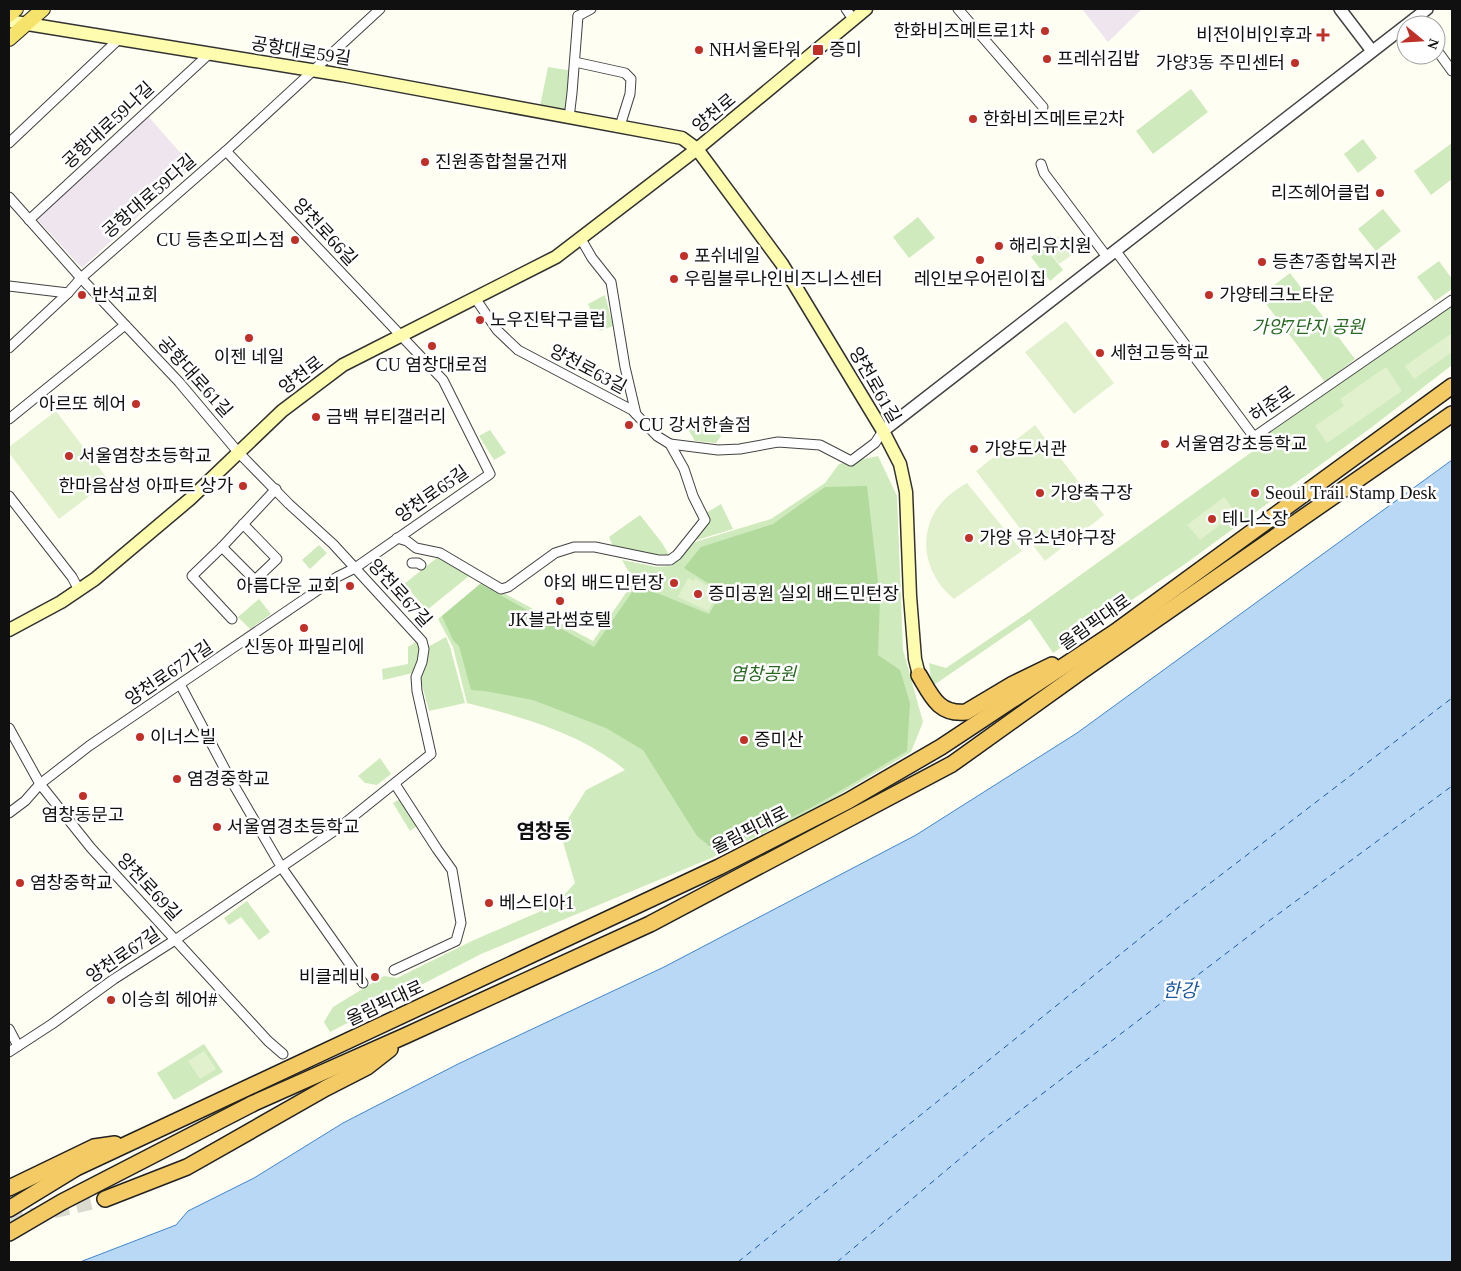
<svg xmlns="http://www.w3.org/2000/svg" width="1461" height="1271" viewBox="0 0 1461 1271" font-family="'Times New Roman','Noto Sans KR',serif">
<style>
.industrial{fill:#eee5ee}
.green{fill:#cfeabc}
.forest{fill:#b1da9c}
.pitch{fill:#e1f1ce}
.water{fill:#b8d8f6;stroke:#4086cc}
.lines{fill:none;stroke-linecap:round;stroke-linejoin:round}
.ferry{stroke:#1958a1;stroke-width:1;stroke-dasharray:6 5;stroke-linecap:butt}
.trunk-tunnel{stroke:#dbdad1;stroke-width:15;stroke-dasharray:15 8;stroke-linecap:butt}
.minor-casing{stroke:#434343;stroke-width:11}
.tertiary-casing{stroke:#434343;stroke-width:14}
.secondary-casing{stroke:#323232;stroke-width:15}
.primary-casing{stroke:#212121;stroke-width:16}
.trunk-casing{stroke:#212121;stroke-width:18}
.minor{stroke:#fff;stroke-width:9}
.tertiary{stroke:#fff;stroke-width:11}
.secondary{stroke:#fefdaf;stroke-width:12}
.primary{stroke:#f6e36b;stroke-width:14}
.trunk{stroke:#f4ca64;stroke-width:15}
.poi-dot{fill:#bf3028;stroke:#fff;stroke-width:2}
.labels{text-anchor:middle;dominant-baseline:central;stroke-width:5;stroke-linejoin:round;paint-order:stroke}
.poi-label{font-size:18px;fill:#101010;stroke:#fff;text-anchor:start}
.street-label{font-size:18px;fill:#101010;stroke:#fff}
.park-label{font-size:18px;font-style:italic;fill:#286820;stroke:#fff}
.water-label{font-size:19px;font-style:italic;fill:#1958a1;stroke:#fff}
.quarter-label{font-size:20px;font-weight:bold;fill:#101010;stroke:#fff}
</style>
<rect width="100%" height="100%" fill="#fffef3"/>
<g class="industrial">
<polygon points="1082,9 1142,9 1108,42"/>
<polygon points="147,115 192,166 82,268 35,217"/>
</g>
<g class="green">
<polygon points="548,67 573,71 568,116 539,111"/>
<polygon points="1191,89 1208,112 1153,154 1136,131"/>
<polygon points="1363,139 1377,158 1358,173 1344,154"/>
<polygon points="1452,143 1452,179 1431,195 1414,171"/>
<polygon points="1383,209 1401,231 1376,251 1358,229"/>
<polygon points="918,217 935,238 909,258 893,237"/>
<polygon points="1045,247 1063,270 1050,281 1031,257"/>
<polygon points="1439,261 1452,279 1452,289 1435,301 1417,277"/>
<polygon points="1290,273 1355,359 1325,382 1260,296"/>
<polygon points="605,295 613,326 600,331 588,304"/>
<polygon points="1452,303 1452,365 1372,427 1185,564 1053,653 1030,619 934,685 931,680 929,663 946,668 1029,612 1253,451 1252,442"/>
<polygon points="700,422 710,423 721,436 716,443 695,441 689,431"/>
<polygon points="490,430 506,453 494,460 479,436"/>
<path d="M878 456 897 496 903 650 923 722 911 752 813 810 709 859 481 954 330 1032 324 1022 333 1007 384 976 397 978 474 940 555 905 575 883 560 832 586 790 625 770C581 733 522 717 467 703L453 647 438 619 483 582 593 641 634 581 622 560 657 567 671 566 695 542 771 519 825 483 839 464Z"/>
<polygon points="721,504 733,529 697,540 695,538 710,520 706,513"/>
<polygon points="640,515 662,543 669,555 651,554 613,546 609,537"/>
<polygon points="319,545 327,553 310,569 302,560"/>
<polygon points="438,557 469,576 427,610 404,584"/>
<polygon points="259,599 271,614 250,629 238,617"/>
<polygon points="446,637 450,647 465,703 429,711 420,677 426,648"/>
<path d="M419 640C422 653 420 662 413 673L383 680 382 669 408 664V647Z"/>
<polygon points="380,758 391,774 377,785 365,783 358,776"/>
<polygon points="403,797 420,824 410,831 393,803"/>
<polygon points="247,901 270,932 259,940 241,917 229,925 224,918"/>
<polygon points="204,1044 223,1072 174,1100 157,1073"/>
</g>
<path class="forest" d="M867 486 880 599 878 655 900 670 910 703 907 751C845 787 782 831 712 848L697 836 643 750 606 728 533 700 485 691 471 690 459 646 453 640 442 616 480 584 594 647 637 585 709 614 722 592 684 568 701 547 773 524 825 487Z"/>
<g class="pitch">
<polygon points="1058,236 1072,255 1059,264 1045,245"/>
<polygon points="1066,321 1114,383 1074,414 1025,352"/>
<polygon points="1452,333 1452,352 1414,379 1405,366"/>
<polygon points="1386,367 1402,391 1327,443 1315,426 1344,406 1340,399"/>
<polygon points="56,411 109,481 59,519 9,453 9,447"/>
<polygon points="1035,425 1104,515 1045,561 976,471"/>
<path d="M967 483 1022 551 954 599C929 579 918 545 933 515 940 501 954 490 967 483Z"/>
<polygon points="1224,497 1236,513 1200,540 1187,525"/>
<polygon points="688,578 694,581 695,578 718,592 708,611 678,597"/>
<polygon points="204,1051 216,1069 200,1079 188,1061"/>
</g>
<polygon class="water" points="1452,460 1452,1262 80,1262 176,1225 188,1211 254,1178 343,1123 374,1107 458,1064 664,967 916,835 1077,733"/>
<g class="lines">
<g class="ferry">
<polyline points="738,1262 1179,907 1452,698"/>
<polyline points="837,1262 987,1136 1262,926 1452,786"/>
</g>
<polyline class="trunk-tunnel" points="9,1221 105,1199"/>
<g class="minor-casing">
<g id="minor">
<polyline points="846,9 853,19"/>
<polyline points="958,9 1043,107"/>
<polyline points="578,16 591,9"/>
<polyline points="1436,49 1452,71"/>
<polyline points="575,62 625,73 631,79 630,94 620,126"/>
<polyline points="569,118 572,93 578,16"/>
<polyline points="9,143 119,39"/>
<polyline points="1041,164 1044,173 1107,257"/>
<polyline points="9,197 81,278 179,382 238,452 289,504 333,544 422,641 424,649 422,662 416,677 417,691 431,754 340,827 175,940 114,979 52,1024 9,1052"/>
<polyline points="29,220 209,54"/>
<polyline points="581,239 592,258 611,282 625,367 636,414"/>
<polyline points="1115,250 1254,437 1452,300"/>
<polyline points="9,286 68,293"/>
<polyline points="9,348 68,293 81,278 226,151 380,9"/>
<polyline points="9,419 125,325"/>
<polyline points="670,444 718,450 740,449 778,442 820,445 851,461 875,443 883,431"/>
<polyline points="9,496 72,577 79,590"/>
<polyline points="397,538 407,541 416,548 440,553 501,589 508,587 555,553 574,547 595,547 658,560 670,560 677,555 705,520 693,496 684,469 670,444 657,436 632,410 518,350 497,330 475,298"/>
<polyline points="222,547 255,580 277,559 243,524"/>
<polyline points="412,563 418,563 421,565"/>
<polyline points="232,619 192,576 222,547 276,489"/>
<polyline points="181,686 228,775 282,868 363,983"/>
<polyline points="9,728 40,784 91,848 268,1041 283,1054"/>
<polyline points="9,813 25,801 40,784 89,746 337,577 355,568 490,474 443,380 226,151"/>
<polyline points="394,970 456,941 461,923 452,870 437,849 395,784"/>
<polyline points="9,1029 18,1046"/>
</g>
</g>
<g class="tertiary-casing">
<g id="tertiary">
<polyline points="1340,9 1372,51"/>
<polyline points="883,431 1427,9"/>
</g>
</g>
<g class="secondary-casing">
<g id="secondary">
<polyline points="9,21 342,75 682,138 697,149 782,264 883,431 900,464 906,492 910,596 915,659 919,675"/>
<polyline points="9,630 61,602 95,579 190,499 282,411 343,365 556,257 697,149 866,9"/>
</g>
</g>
<g class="primary-casing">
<g id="primary">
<polyline points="9,15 16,9"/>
<polyline points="9,39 43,9"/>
</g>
</g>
<g class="trunk-casing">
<g id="trunk">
<path d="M919 675C931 695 938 715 966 712L1013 684 1052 665"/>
<polyline points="9,1188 94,1147 115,1144"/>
<polyline points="105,1199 187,1167 326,1088 367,1067 390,1049"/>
<polyline points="9,1209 76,1168 719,867 848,801 941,747 1115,632 1452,386"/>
<polyline points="9,1233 62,1202 254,1103 407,1035 650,924 952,764 1082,671 1452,414"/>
</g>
</g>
<use href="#minor" class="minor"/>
<use href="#tertiary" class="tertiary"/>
<use href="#secondary" class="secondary"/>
<use href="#primary" class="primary"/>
<use href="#trunk" class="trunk"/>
</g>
<g class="poi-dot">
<circle cx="1045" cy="31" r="5"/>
<path d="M1320.5 27.5h5v5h5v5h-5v5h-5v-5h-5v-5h5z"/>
<circle cx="699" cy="50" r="5"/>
<rect x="812" y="44" width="12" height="12" rx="2.5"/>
<circle cx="1047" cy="59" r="5"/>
<circle cx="1295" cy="63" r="5"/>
<circle cx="973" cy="119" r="5"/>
<circle cx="425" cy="162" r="5"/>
<circle cx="1380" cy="193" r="5"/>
<circle cx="295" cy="240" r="5"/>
<circle cx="999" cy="246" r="5"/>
<circle cx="684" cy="256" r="5"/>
<circle cx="980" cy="260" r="5"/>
<circle cx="1262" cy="262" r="5"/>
<circle cx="674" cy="279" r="5"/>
<circle cx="82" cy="295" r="5"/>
<circle cx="1209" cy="295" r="5"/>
<circle cx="480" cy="320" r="5"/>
<circle cx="249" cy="338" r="5"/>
<circle cx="432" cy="346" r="5"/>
<circle cx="1100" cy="353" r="5"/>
<circle cx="136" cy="404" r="5"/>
<circle cx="316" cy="417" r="5"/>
<circle cx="629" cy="425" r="5"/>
<circle cx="1165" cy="444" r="5"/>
<circle cx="974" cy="449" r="5"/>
<circle cx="69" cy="456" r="5"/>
<circle cx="243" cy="486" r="5"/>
<circle cx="1040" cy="493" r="5"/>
<circle cx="1255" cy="493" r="5"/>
<circle cx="1212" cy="519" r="5"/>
<circle cx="969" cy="538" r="5"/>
<circle cx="674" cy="583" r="5"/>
<circle cx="350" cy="586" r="5"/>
<circle cx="698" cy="594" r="5"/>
<circle cx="560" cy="601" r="5"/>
<circle cx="304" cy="628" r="5"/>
<circle cx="140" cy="737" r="5"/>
<circle cx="744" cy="740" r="5"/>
<circle cx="177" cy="779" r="5"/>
<circle cx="83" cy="796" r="5"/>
<circle cx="217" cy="827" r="5"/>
<circle cx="20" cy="883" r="5"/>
<circle cx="489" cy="903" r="5"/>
<circle cx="375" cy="977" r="5"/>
<circle cx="111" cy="1000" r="5"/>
</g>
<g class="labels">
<g class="poi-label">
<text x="1035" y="31" text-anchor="end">한화비즈메트로1차</text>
<text x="1312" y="35" text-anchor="end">비전이비인후과</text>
<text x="709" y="50">NH서울타워</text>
<text x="829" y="50">증미</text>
<text x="1057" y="59">프레쉬김밥</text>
<text x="1285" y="63" text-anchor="end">가양3동 주민센터</text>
<text x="983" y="119">한화비즈메트로2차</text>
<text x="435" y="162">진원종합철물건재</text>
<text x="1370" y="193" text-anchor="end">리즈헤어클럽</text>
<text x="285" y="240" text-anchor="end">CU 등촌오피스점</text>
<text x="1009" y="246">해리유치원</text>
<text x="694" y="256">포쉬네일</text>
<text x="1272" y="262">등촌7종합복지관</text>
<text x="684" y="279">우림블루나인비즈니스센터</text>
<text x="980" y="279" text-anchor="middle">레인보우어린이집</text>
<text x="92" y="295">반석교회</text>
<text x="1219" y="295">가양테크노타운</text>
<text x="490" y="320">노우진탁구클럽</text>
<text x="1110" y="353">세현고등학교</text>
<text x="249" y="357" text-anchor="middle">이젠 네일</text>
<text x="432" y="365" text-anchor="middle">CU 염창대로점</text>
<text x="126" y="404" text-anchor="end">아르또 헤어</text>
<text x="326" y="417">금백 뷰티갤러리</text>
<text x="639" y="425">CU 강서한솔점</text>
<text x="1175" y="444">서울염강초등학교</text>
<text x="984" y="449">가양도서관</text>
<text x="79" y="456">서울염창초등학교</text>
<text x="233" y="486" text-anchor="end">한마음삼성 아파트 상가</text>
<text x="1050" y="493">가양축구장</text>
<text x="1265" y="493">Seoul Trail Stamp Desk</text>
<text x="1222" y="519">테니스장</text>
<text x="979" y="538">가양 유소년야구장</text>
<text x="664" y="583" text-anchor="end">야외 배드민턴장</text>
<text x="340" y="586" text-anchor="end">아름다운 교회</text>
<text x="708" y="594">증미공원 실외 배드민턴장</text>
<text x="560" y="620" text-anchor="middle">JK블라썸호텔</text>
<text x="304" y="647" text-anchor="middle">신동아 파밀리에</text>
<text x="150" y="737">이너스빌</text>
<text x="754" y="740">증미산</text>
<text x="187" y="779">염경중학교</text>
<text x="83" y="815" text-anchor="middle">염창동문고</text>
<text x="227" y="827">서울염경초등학교</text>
<text x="30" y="883">염창중학교</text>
<text x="499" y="903">베스티아1</text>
<text x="365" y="977" text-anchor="end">비클레비</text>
<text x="121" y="1000">이승희 헤어#</text>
</g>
<g class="street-label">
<text transform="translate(301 51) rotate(9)">공항대로59길</text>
<text transform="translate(714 113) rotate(-40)">양천로</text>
<text transform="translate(108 125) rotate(-43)">공항대로59나길</text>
<text transform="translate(149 196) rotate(-41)">공항대로59다길</text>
<text transform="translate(325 232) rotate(47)">양천로66길</text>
<text transform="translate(588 369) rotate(28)">양천로63길</text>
<text transform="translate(301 375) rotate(-37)">양천로</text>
<text transform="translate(195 377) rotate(48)">공항대로61길</text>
<text transform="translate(875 385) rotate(60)">양천로61길</text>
<text transform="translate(1272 404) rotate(-34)">허준로</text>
<text transform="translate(432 494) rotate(-35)">양천로65길</text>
<text transform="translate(400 593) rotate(48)">양천로67길</text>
<text transform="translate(1095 622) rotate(-35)">올림픽대로</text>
<text transform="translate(169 673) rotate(-34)">양천로67가길</text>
<text transform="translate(750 830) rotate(-27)">올림픽대로</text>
<text transform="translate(149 887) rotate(47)">양천로69길</text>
<text transform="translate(123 955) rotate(-34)">양천로67길</text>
<text transform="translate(385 1003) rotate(-25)">올림픽대로</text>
</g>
<g class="park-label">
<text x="1308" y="327">가양7단지 공원</text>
<text x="763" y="674">염창공원</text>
</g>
<g class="water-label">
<text x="1180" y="990">한강</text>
</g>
<g class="quarter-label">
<text x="544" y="831">염창동</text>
</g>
</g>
<rect width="1461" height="1271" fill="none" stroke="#101010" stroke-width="20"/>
<g transform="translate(1421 40) rotate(108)"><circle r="24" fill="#ffffff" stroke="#9f9f9f"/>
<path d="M0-4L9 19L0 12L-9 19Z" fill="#bf3028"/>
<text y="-8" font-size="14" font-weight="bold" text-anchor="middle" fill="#101010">N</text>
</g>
</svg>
